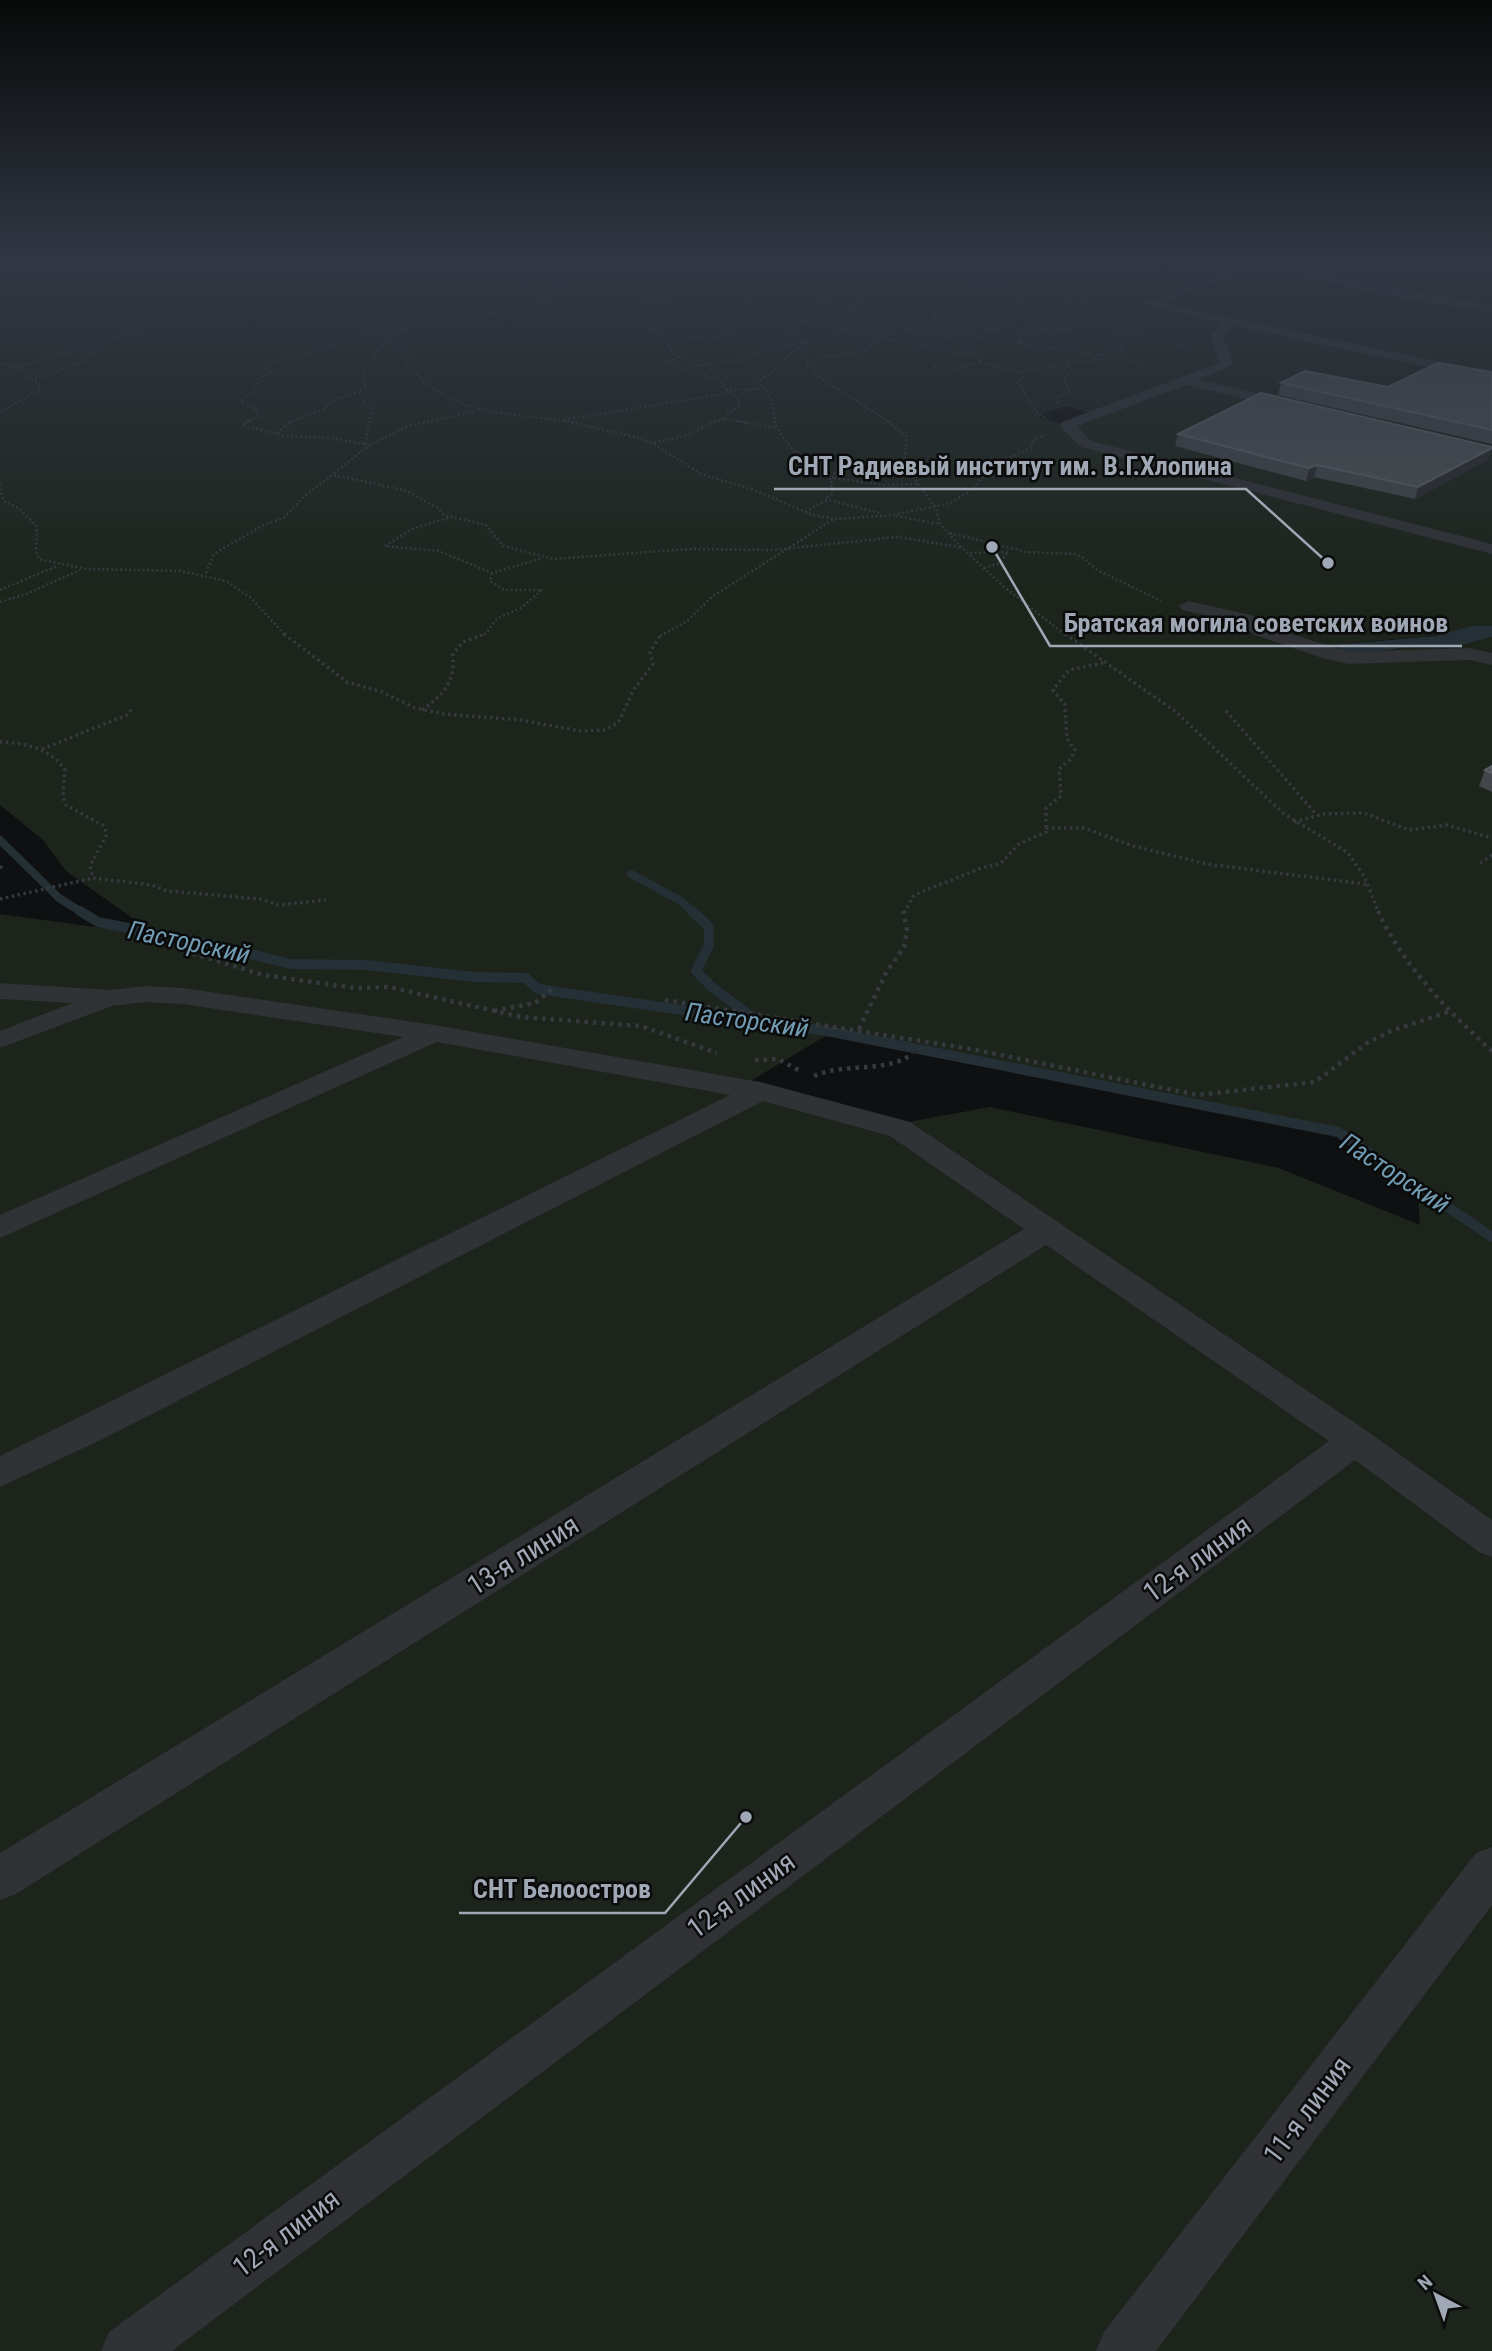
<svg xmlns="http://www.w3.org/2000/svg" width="1492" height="2351" viewBox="0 0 1492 2351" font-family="'Roboto Condensed',sans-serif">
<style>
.green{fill:#1c241c;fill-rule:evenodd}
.water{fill:#253036}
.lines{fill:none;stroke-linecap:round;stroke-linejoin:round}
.stream-far1{stroke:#253036;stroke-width:8}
.stream{stroke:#253036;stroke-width:10}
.path-far3{stroke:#36393e;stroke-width:2;stroke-dasharray:2 2.5;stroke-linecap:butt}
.path-far2{stroke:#36393e;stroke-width:2.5;stroke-dasharray:2 2.5;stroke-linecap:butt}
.path-far1{stroke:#36393e;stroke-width:3.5;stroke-dasharray:2.5 3.5;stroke-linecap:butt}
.path{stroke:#36393e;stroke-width:4.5;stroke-dasharray:3.5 5;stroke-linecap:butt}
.minor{fill:#303236;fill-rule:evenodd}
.wall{fill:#42454a}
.shaded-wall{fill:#292c2e}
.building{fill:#4c5055;stroke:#595e64;stroke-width:2}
.labels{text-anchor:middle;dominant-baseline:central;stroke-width:5;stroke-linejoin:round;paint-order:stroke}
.water-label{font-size:26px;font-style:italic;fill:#719cb3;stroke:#0b0b0c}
.near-street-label{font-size:28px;fill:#9fa8b4;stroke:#0b0b0c}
.leader{fill:none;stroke:#9fa8b4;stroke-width:2.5}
.callout-dot{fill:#9fa8b4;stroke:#0b0b0c;stroke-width:2.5}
.callout-label{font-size:26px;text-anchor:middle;font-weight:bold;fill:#9fa8b4;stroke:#0b0b0c;stroke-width:5;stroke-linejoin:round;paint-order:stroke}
</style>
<rect width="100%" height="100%" fill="#0f1011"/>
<path class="green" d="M0 259H1120L1121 265 1142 264 1167 270 1204 259H1492V626C1471 626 1453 634 1432 636 1402 639 1373 640 1343 644L1339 647 1373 653 1400 648 1459 646 1492 637V2351H0V914L140 933 131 917 66 871 43 840 0 805ZM1066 406 1095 414 1066 426 1037 416ZM832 1032 1338 1132 1417 1187 1420 1225 1279 1168 990 1107 886 1126 741 1087Z"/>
<polygon class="water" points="1472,626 1492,626 1492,637 1459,646 1400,648 1373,653 1345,654 1337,650 1343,644 1435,636"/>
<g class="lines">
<g class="stream-far1">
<polyline points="0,840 59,898 83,913"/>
<polyline points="631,874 681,901 694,913"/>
</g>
<g class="stream">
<polyline points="80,911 98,922 214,945 291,964 366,965 474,977 526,978 538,989 832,1032 1338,1132 1492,1237"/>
<polyline points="692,911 709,927 709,945 696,971 713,988 755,1019"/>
</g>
<g class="path-far3">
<path d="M693 259C735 271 786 282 830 269 837 267 842 262 849 259"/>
<polyline points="743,259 723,274 725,281 764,318 799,337 807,363 816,375 891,423"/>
<polyline points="795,259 870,268"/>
<polyline points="849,259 871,266"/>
<polyline points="898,259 984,285 1039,310 1103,325"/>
<polyline points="1001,259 1028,260"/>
<polyline points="161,264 224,265 266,274 265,285 238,305"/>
<polyline points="662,267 684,259"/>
<polyline points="663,268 723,276"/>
<polyline points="806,272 804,276 809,288 849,305 933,311 936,316"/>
<polyline points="571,276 608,275"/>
<polyline points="961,277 1005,281 1028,288"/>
<polyline points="930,278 952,277"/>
<polyline points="525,284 665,298 725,314 754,316"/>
<polyline points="983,285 1018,274 1022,265 1031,260 1126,259"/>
<polyline points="554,286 570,281 568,276 603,264 600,259"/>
<polyline points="731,289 810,295 844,309 887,317 911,331 930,336 951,336"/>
<polyline points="508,291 522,297 552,300"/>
<polyline points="622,291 654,283 666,275"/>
<polyline points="869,291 951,286 1046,290 1079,299 1124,304"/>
<polyline points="610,292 611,288 604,278 613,273 614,267 642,259"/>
<polyline points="1066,294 1113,291 1120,287"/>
<polyline points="640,296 646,315 640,323 670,346 671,352 693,367"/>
<polyline points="1019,301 1040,302 1073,298"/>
<polyline points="964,302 990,301 1001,294"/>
<polyline points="749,304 806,300 825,302"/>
<polyline points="642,305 666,301 672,291 666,272 657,264 657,259"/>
<polyline points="969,305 961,314 974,321"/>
<polyline points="921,306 944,306"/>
<polyline points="975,308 1030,309"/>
<polyline points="456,312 546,275 553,271 550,264 555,259"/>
<polyline points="444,316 510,312 562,297 596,294"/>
<polyline points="544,321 609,292"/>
<polyline points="948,327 933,318 946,307 963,303 978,312 974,324 969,326"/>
<polyline points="1111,327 1120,332 1122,346 1119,354 1127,361 1150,368"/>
<polyline points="645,329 733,325"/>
<polyline points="1045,329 1063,316 1062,310 1086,301"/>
<polyline points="1120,331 1139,333 1194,351"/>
<polyline points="379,333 407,328 445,315"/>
<polyline points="950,333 1114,357"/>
<polyline points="862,334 970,355 988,365 1024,372 1024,376 1017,381 1038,414 1047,418"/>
<polyline points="951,336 972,351 970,355"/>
<polyline points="1020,344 1019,336 1033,332"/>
<polyline points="668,345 682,339 715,337 756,318 819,322 855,333 949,328 1055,330 1109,326 1132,317"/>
<polyline points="1099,354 1121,347"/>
<polyline points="679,357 666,363 717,379 739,401 738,408 728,413 725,419 748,423"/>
<polyline points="807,363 825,357 867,351 880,338"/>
<polyline points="0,364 17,367 40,386 38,391 0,412"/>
<polyline points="692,366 737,361 780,346 816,341 841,330 856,304 869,291 872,280 871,263 879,259"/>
<path d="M17 367 194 315 251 306 287 308 364 329 392 342 408 356 406 362C451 420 511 411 576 423"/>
<polyline points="934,367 957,368 980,362"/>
<polyline points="1023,371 1107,358"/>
<polyline points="35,379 81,362 107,341"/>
<polyline points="726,390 764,389"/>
<polyline points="1057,403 1056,397 1070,392 1064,379 1071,370 1066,363"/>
<polyline points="564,420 728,393"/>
<polyline points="245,423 258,416 256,409 241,402 256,388 259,378 271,371 263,368 266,365 349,340 365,332"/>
<polyline points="289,423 324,409 335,399 358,392"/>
<polyline points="369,423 372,409 363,403 364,398 358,392 365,388 364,370 374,363 373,359 381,345 394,341"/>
<polyline points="423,423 476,411"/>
<polyline points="709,423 725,419"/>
<path d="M775 423C773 403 773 396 757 383L776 369 789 354 802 347"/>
</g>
<g class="path-far2">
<polyline points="249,421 242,425 285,436 330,438 370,445"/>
<polyline points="567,421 638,438 653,444 701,474 754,490 813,515 834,519"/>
<polyline points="738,421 777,428"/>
<path d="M774 421C784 445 809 468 832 480"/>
<polyline points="888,421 907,437 904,465 936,508 940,524 961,547 1003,586 1067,636"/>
<polyline points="277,433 292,421"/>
<polyline points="654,443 685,436 716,421"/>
<polyline points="365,444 370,421"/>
<polyline points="840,460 831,483 833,493 825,499 880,513"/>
<polyline points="334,475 407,491 438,508 444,515 486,525 503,546 554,559 689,549 773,550 897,537 960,547"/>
<polyline points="834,478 882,485 917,484"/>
<polyline points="0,484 3,501 18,508 37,527 36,551 39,559 86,569 180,571 226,581 250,597 286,636"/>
<polyline points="805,512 827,500"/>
<polyline points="896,516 940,524"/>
<polyline points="448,518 414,528 385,546 439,551 492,573 543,558"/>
<polyline points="950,533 1026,552 1074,554 1082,557 1097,570 1161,601"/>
<polyline points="970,553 1008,552"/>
<polyline points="984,568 1000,563 1008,551"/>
<polyline points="206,573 214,554 262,526 285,517 301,499 370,445 407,426 433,421"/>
<polyline points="0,590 57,566"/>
<polyline points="0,602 26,594 80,570"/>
<polyline points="480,636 485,634 498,618 521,608 542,590 504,590 490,581 492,573"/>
<polyline points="660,636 686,622 713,596 834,519 893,515 951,503 974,488 991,465 1032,448 1031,442 1045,435"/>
</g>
<g class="path-far1">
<polyline points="284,634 347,682 382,692 415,708 445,714 520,720 580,731 604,730 618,723 634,689 653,664 650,652 661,634"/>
<polyline points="1065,634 1176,712 1284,814 1348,853 1364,876 1379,913"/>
<path d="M422 710C444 694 455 683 453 654L463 642 485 634"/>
<polyline points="1226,711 1316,814"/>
<path d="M0 742C24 743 51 748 65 770L63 797 66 805 104 826 107 834 90 866 93 878 152 885 167 891 260 899 278 905 326 900"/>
<polyline points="42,749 127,715 133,707"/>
<polyline points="1294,822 1323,814 1364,813 1409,830 1447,825 1492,838"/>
<polyline points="1046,828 1084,828 1133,846 1207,864 1366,884"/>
<polyline points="1480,863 1492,855"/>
<polyline points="0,867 4,868"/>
<polyline points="0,899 93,878"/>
<polyline points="904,913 914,895 981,868 1000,864 1019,844 1046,832 1046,808 1061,796 1059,769 1071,759 1075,750 1067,739 1065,705 1053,690 1069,670 1107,662"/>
</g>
<g class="path">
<path d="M1378 911C1403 966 1448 1011 1492 1051"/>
<polyline points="152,941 263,975 355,988 389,987 521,1017 641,1026 717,1053"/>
<polyline points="665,1000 971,1049 1197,1095 1315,1082 1367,1043 1391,1031 1448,1012"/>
<polyline points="494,1011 535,1003 555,987"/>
<polyline points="859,1029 886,973 904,947 907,930 903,911"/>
<polyline points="755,1060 778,1059 802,1072"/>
<path d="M814 1076C846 1062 883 1074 913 1054"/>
</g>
<g class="minor">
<path d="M1230 259C1259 259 1286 272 1313 272 1332 272 1351 259 1372 259L1328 275 1492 305V313L1399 298 1257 267 1161 303 1492 373V381L1231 325 1223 336 1233 360 1232 365 1199 380 1299 403V409L1294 410 1186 385 1077 426 1091 441 1492 544V554L1081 447 1062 428 1060 425 1062 422 1219 363 1211 336 1220 323 1142 304 1244 264Z"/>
<polygon points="1188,601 1251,615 1269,627 1348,652 1469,648 1492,653 1492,665 1469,660 1348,664 1322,658 1255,635 1238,623 1182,610 1179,606"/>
<polygon points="0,983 111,990 145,986 182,988 434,1025 760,1082 910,1122 1367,1431 1492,1520 1492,1557 1479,1552 1355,1460 172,2351 101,2351 109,2332 1329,1441 1046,1245 16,1894 0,1900 0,1853 1024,1229 890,1136 763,1101 103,1439 0,1487 0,1456 730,1095 437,1042 0,1238 0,1215 403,1037 182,1004 145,1002 112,1006 0,1048 0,1031 73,1003 0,999"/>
<polygon points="1492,1847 1492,1905 1156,2351 1096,2351 1104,2332 1476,1853"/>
</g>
</g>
<g class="wall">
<polygon points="1492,372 1492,444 1278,395 1281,383 1388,387"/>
<polygon points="1178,434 1489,459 1415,499 1314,477 1306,481 1175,446"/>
<polygon points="1492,766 1492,792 1479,786 1485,770"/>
</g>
<g class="shaded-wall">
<polygon points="1492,448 1489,459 1415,499 1418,487"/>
<polygon points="1317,465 1314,477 1306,481 1309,468"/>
</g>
<g class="building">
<polygon points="1438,363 1492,372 1492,430 1281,383 1305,371 1388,387"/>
<polygon points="1261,393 1492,447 1492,448 1418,487 1317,465 1309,468 1178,434"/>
<polygon points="1492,766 1492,773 1485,770"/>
</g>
<linearGradient id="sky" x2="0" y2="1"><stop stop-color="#080909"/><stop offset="0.44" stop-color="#313743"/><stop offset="1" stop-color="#313743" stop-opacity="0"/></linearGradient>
<rect width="1492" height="588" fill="url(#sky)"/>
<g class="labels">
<g class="water-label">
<text transform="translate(189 942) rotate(12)">Пасторский</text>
<text transform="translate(747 1020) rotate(8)">Пасторский</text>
<text transform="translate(1395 1173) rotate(33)">Пасторский</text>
</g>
<g class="near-street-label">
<text transform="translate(523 1555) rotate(-32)">13-я линия</text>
<text transform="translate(1197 1559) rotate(-36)">12-я линия</text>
<text transform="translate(741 1895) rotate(-36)">12-я линия</text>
<text transform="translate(1307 2110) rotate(-53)">11-я линия</text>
<text transform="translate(286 2233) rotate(-37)">12-я линия</text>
</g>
</g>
<path class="leader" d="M1328 563L1246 489H774M992 547L1050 646H1462M746 1817L665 1913H459"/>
<g class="callout-dot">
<circle cx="1328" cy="563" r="7"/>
<circle cx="992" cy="547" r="7"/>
<circle cx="746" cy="1817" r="7"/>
</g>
<g class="callout-label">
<text x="1010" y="475">СНТ Радиевый институт им. В.Г.Хлопина</text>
<text x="1256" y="632">Братская могила советских воинов</text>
<text x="562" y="1898">СНТ Белоостров</text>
</g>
<g transform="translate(1436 2295) rotate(319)" stroke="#0b0b0c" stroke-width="5" paint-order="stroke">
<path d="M0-5L12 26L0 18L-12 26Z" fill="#9fa8b4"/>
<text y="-10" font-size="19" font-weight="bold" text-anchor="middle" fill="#9fa8b4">N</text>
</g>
</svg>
